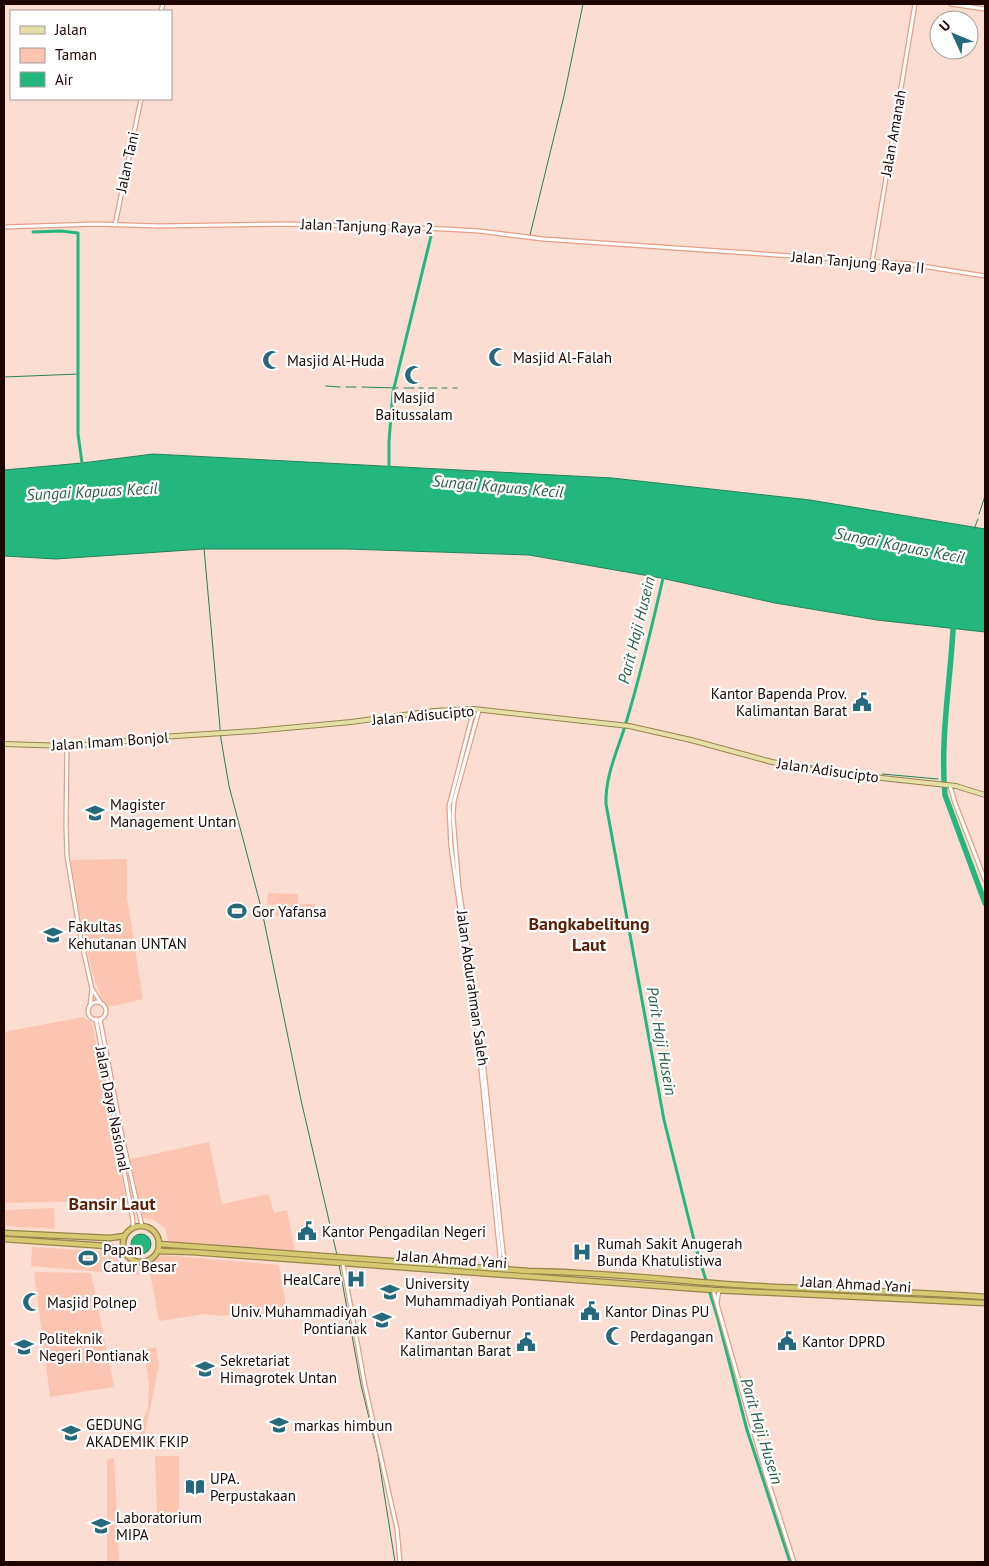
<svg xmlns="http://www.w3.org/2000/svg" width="989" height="1566" viewBox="0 0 989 1566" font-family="'PT Sans',sans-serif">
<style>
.green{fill:#fbc5b2}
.water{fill:#23b77e;stroke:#228258}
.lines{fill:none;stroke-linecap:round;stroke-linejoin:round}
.stream{stroke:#228258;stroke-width:1}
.canal{stroke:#23b77e;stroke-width:3}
.river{stroke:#23b77e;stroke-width:5.5}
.minor-casing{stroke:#e69e84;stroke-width:5.5}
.major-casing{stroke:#96844a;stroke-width:6}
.highway-casing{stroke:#96844a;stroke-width:7}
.minor{stroke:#fff;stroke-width:3}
.major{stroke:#e6dfaa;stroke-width:4}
.highway{stroke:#d6c972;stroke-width:4.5}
.labels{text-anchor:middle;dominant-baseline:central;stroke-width:4.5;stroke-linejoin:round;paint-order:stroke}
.street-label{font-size:15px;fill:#1e0500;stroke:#fff}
.poi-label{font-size:15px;fill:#1e0500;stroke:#fff;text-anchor:start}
.water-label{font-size:16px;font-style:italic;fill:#2b5f46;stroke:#fff}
.quarter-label{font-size:18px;font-weight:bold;fill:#5b1f05;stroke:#fff}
</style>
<rect width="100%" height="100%" fill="#fcddd1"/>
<g class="green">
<path d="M127 859V898L143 999 114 1006 107 1005C89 986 76 890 71 860Z"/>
<polygon points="268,893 298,894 298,904 315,904 314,917 276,916 277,905 267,904"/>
<polygon points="83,1017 92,1023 126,1200 4,1203 4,1032"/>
<polygon points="209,1142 222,1204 269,1194 274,1213 287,1210 295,1251 168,1242 165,1228 155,1221 143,1218 131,1163 127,1160"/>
<polygon points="54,1208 55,1229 4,1226 4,1210"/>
<path d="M32 1247 115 1252C119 1262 127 1269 138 1270L139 1275 31 1266Z"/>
<polygon points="164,1253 164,1255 279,1265 288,1316 237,1314 221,1316 206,1314 159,1321 149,1267 155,1257"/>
<polygon points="34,1272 91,1273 114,1387 50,1397"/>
<polygon points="156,1347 159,1365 144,1438 138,1433 148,1407 149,1382 143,1350"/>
<polygon points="155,1456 179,1456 179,1512 157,1513"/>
<polygon points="114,1458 119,1562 107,1562 107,1459"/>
</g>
<g class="water">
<polygon points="153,454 612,478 810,500 985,529 985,632 877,620 775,603 661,578 529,555 347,549 204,549 56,559 4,556 4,470 82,463"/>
<circle cx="141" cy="1244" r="10"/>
</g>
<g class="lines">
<g class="stream">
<polyline points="530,235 564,96 583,4"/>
<polyline points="4,377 79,374"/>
<polyline points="326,386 340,387"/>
<polyline points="346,387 356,387"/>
<polyline points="362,387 398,388"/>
<polyline points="404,388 414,388"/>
<polyline points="419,388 423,388"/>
<polyline points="429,388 437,388"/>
<polyline points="442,388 447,388"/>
<polyline points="453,388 457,388"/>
<polyline points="979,514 985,496"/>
<polyline points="974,529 978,519"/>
<polyline points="204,548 221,739 229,786 262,911 301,1100 337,1255"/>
<polyline points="793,764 822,767"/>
<polyline points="825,768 827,768"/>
<polyline points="830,768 840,769"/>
<polyline points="846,770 848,770"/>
<polyline points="852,771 860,772"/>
<polyline points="863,772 877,774"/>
<polyline points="882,774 938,779"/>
<polyline points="943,780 944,780"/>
<polyline points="338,1259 361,1385 378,1455 395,1562"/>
</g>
<g class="canal">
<polyline points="33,232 61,231 78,233 78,434 82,463"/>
<polyline points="389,469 389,441 393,392 432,232"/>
<path d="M664 574C653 622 642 669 628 716 620 746 605 773 606 804L664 1120 696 1248 718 1319 747 1430 790 1562"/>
</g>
<path class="river" d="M953 630C950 684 940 740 945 795L985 903"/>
<g class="minor-casing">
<g id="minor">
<polyline points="951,4 985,9"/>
<polyline points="161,11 163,4"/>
<polyline points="115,225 141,99"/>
<polyline points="4,227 96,224 159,226 285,224 445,229 479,231 543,239 909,264 985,276"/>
<polyline points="872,262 915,4"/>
<polyline points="474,709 449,806 451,847 476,1020 500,1256 498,1269"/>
<polyline points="479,710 454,801 453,816 459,888 479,1021 503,1252 507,1269"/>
<polyline points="67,746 66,825 67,856 81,940 92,989 90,1006"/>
<polyline points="950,786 955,803 985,880"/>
<polyline points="92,989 101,1003"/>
<circle cx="97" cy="1011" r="9"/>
<polyline points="96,1019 130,1203 133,1221 133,1228"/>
<polyline points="100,1019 122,1136 142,1226"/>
<polyline points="343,1264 365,1386 397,1529 400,1562"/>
<polyline points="713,1290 766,1475 794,1562"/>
<polyline points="717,1302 719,1290"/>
</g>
</g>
<g class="major-casing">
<polyline id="major" points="4,744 67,746 111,743 145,738 254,731 351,722 434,711 474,709 629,726 691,740 772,762 817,771 956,786 985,795"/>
</g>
<g class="highway-casing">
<g id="highway">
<circle cx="141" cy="1244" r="18"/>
<polyline points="4,1233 110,1238 124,1236"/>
<polyline points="4,1239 107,1246 124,1252"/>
<path d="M159 1244 528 1271C599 1272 669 1280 740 1285 821 1290 904 1291 985 1297"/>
<polyline points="158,1251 192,1252 713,1290 985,1303"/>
</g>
</g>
<use href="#minor" class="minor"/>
<use href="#major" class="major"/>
<use href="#highway" class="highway"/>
</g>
<defs>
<g id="mosque-bare" transform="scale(1.5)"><path d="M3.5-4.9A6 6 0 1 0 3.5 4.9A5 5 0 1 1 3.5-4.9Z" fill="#27697c" stroke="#fff" stroke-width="2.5" paint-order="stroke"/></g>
<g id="civic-bare" transform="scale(1.5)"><path d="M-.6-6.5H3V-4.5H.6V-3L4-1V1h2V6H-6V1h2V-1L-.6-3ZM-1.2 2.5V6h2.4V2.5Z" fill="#27697c" stroke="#fff" stroke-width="2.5" paint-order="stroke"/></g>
<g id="university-bare" transform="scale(1.5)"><path d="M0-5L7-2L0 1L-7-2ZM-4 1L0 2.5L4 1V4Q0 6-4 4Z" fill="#27697c" stroke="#fff" stroke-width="2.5" paint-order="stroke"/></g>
<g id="stadium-bare" transform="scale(1.5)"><path d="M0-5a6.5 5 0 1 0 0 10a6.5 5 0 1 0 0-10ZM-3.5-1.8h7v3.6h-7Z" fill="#27697c" stroke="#fff" stroke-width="2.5" paint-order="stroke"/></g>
<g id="hospital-bare" transform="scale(1.5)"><path d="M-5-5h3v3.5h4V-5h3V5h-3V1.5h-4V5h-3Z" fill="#27697c" stroke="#fff" stroke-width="2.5" paint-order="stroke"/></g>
<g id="library-bare" transform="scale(1.5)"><path d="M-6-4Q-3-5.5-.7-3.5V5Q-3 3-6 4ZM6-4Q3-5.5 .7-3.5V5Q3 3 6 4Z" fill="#27697c" stroke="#fff" stroke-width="2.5" paint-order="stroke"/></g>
</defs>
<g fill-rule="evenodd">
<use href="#mosque-bare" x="498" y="357"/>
<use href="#mosque-bare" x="272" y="360"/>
<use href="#mosque-bare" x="414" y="375"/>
<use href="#civic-bare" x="862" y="702"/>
<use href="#university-bare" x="95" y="813"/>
<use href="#stadium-bare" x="237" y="911"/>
<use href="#university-bare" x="53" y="935"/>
<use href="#civic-bare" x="307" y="1231"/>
<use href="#hospital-bare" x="582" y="1252"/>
<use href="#stadium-bare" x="88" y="1258"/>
<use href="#hospital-bare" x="356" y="1279"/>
<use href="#university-bare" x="390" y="1292"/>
<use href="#mosque-bare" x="32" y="1302"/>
<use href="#civic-bare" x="590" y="1311"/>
<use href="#university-bare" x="382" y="1320"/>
<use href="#mosque-bare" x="615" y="1336"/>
<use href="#civic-bare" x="787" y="1341"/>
<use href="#civic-bare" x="526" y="1342"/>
<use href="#university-bare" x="24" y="1347"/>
<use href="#university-bare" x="205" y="1369"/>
<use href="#university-bare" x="279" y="1425"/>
<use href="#university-bare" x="71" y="1433"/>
<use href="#library-bare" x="195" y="1487"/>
<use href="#university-bare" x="101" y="1526"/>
</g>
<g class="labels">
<g class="street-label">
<text transform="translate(893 133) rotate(-80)">Jalan Amanah</text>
<text transform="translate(127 162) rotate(-78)">Jalan Tani</text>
<text transform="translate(367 226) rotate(2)">Jalan Tanjung Raya 2</text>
<text transform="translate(858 262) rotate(5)">Jalan Tanjung Raya II</text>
<text transform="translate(423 715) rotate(-5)">Jalan Adisucipto</text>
<text transform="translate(110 741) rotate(-4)">Jalan Imam Bonjol</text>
<text transform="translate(828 770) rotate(8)">Jalan Adisucipto</text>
<text transform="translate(473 988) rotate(82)">Jalan Abdurahman Saleh</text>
<text transform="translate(113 1109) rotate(79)">Jalan Daya Nasional</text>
<text transform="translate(452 1259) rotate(4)">Jalan Ahmad Yani</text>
<text transform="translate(856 1284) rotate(3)">Jalan Ahmad Yani</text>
</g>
<g class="poi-label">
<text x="513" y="357">Masjid Al-Falah</text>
<text x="287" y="360">Masjid Al-Huda</text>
<text x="414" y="397" text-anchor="middle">Masjid<tspan x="414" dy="17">Baitussalam</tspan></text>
<text x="847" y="693" text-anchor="end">Kantor Bapenda Prov.<tspan x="847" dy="17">Kalimantan Barat</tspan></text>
<text x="110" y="804">Magister<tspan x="110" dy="17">Management Untan</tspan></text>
<text x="252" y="911">Gor Yafansa</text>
<text x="68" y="926">Fakultas<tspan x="68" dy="17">Kehutanan UNTAN</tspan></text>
<text x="322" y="1231">Kantor Pengadilan Negeri</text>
<text x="597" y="1243">Rumah Sakit Anugerah<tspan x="597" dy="17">Bunda Khatulistiwa</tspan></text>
<text x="103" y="1249">Papan<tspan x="103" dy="17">Catur Besar</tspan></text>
<text x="341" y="1279" text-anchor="end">HealCare</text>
<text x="405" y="1283">University<tspan x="405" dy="17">Muhammadiyah Pontianak</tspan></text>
<text x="47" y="1302">Masjid Polnep</text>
<text x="367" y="1311" text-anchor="end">Univ. Muhammadiyah<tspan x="367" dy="17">Pontianak</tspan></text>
<text x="605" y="1311">Kantor Dinas PU</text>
<text x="511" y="1333" text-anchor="end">Kantor Gubernur<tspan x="511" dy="17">Kalimantan Barat</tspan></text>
<text x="630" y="1336">Perdagangan</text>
<text x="39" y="1338">Politeknik<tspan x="39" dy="17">Negeri Pontianak</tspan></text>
<text x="802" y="1341">Kantor DPRD</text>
<text x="220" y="1360">Sekretariat<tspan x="220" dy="17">Himagrotek Untan</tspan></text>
<text x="86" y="1424">GEDUNG<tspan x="86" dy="17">AKADEMIK FKIP</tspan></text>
<text x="294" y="1425">markas himbun</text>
<text x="210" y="1478">UPA.<tspan x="210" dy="17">Perpustakaan</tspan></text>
<text x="116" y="1517">Laboratorium<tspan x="116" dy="17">MIPA</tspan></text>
</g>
<g class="water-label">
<text transform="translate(498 486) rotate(5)">Sungai Kapuas Kecil</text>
<text transform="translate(92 491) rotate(-3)">Sungai Kapuas Kecil</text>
<text transform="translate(900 545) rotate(11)">Sungai Kapuas Kecil</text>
<text transform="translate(636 630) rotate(-76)">Parit Haji Husein</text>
<text transform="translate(662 1041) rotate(80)">Parit Haji Husein</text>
<text transform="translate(762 1431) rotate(73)">Parit Haji Husein</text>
</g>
<g class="quarter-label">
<text x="589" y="923">Bangkabelitung<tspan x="589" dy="21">Laut</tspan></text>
<text x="112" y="1203">Bansir Laut</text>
</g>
</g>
<rect width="989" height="1566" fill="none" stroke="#1e0500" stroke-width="10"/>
<rect x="10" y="10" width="162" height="90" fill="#ffffff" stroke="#a59b99"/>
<rect x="20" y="26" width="25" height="8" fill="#e6dfaa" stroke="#a59b99"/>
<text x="55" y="35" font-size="15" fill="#1e0500">Jalan</text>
<rect x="20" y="48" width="25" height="15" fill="#fbc5b2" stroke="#a59b99"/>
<text x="55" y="60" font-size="15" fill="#1e0500">Taman</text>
<rect x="20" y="72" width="25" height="15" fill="#23b77e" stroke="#a59b99"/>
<text x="55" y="85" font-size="15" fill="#1e0500">Air</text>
<g transform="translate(954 35) rotate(314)"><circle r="24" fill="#ffffff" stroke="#a59b99"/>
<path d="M0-4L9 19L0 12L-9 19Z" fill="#27697c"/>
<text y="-8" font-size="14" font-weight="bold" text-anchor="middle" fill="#1e0500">U</text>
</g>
</svg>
